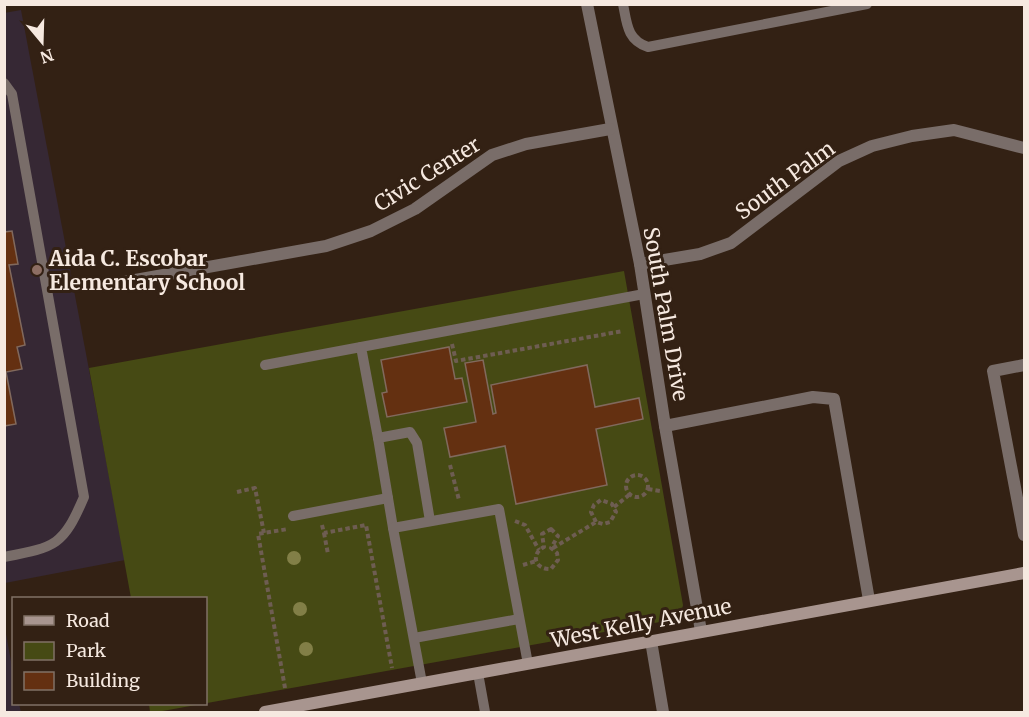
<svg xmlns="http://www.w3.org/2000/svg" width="1029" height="717" viewBox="0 0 1029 717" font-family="Merriweather,serif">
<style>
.education{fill:#362834}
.green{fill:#464a14}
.building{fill:#643011;stroke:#81695d;stroke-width:1.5}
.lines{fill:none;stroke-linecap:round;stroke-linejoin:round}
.path{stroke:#6e5d52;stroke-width:4;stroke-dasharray:4.5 3;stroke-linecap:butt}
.lane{stroke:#796d69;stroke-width:10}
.street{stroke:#796d69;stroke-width:12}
.secondary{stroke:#a8958f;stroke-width:12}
.tree{fill:#827f47}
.education-dot{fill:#8d6e63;stroke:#332114;stroke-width:2}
.labels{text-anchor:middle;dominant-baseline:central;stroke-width:6;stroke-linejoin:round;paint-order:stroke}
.street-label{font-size:21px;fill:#f6e9e0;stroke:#332114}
.poi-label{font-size:21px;font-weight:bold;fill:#f6e9e0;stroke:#332114;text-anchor:start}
</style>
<rect width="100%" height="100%" fill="#332114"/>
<g class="education">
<polygon points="21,10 125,560 5,583 4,13"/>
<polygon points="4,623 13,672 14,704 19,704 21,712 5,712"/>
</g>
<polygon class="green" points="624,271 683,605 681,615 671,620 157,712 150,712 149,704 206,704 206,598 131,598 89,368"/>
<g class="building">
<polygon points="12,231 18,264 9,265 25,345 17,347 22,369 6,372 16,424 4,426 4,232"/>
<polygon points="449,347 455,379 462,378 467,402 387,417 382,393 387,392 381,360"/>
<polygon points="483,360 493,414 496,413 491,385 587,365 595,407 639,398 643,419 596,429 607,485 516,504 505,446 450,457 444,428 476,422 465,363"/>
</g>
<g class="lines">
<g class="path">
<polyline points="452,344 456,361 623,331"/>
<polyline points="450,465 459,500"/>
<circle cx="637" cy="486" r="11"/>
<polyline points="648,489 660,491"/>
<polyline points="237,492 255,488 264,533"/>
<polyline points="614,507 629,495"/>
<polyline points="515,521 525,525 539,550"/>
<polyline points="322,525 324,533 366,525 392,668"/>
<path d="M551 529 558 536 551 548 557 553 558 560 551 569C535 570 530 554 544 547L542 534Z"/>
<polyline points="324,533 328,554"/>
<polyline points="553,548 596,522 603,524 610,522 616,512 612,504 601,500 594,505 591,512 596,522"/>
<polyline points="523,565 536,561"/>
<polyline points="285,688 258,534 288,529"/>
</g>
<g class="lane">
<path d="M623 4C627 24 627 40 648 47L867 4"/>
<path d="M4 83 12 94 84 497C63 546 56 547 4 557"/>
<polyline points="265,365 361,347"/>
<polyline points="378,438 361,347 644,294"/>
<polyline points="293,516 388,498"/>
<polyline points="393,528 378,438 410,432 417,443 430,521"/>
<polyline points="414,638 519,619"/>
<polyline points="478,673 485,712"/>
<polyline points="422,683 393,528 499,509 528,664"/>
</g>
<g class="street">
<polyline points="587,4 640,264 665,426 701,631"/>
<polyline points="640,264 700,254 731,243 839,161 872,146 912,136 954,130 1024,148"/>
<polyline points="124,282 326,246 371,231 415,209 492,155 526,144 610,129"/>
<polyline points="1024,365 993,371 1024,535"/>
<polyline points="665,426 813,397 834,399 869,600"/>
<polyline points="651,641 663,712"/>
</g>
<polyline class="secondary" points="265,712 1024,573"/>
</g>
<g class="tree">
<circle cx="294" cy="558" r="7"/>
<circle cx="300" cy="609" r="7"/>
<circle cx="306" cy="649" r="7"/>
</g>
<circle class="education-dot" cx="37" cy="270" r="6"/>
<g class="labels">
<g class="street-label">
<text transform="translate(427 174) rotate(-32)">Civic Center</text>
<text transform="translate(785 180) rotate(-36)">South Palm</text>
<text transform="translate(666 314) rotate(80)">South Palm Drive</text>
<text transform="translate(641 623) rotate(-11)">West Kelly Avenue</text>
</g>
<g class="poi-label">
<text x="49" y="258">Aida C. Escobar<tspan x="49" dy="24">Elementary School</tspan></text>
</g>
</g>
<rect width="1029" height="717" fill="none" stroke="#f6e9e0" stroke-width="12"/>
<rect x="12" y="597" width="195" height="108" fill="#332114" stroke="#817166" stroke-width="1.5"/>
<rect x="24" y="616" width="30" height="9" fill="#a8958f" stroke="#817166" stroke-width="1.5"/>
<text x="66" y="627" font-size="18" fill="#f6e9e0">Road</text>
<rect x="24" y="642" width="30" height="18" fill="#464a14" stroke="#817166" stroke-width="1.5"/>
<text x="66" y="657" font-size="18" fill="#f6e9e0">Park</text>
<rect x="24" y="672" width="30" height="18" fill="#643011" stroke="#817166" stroke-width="1.5"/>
<text x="66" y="687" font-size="18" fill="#f6e9e0">Building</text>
<g transform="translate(42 42) rotate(161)" stroke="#332114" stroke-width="4.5" paint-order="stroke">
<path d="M0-4.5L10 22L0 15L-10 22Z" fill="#f6e9e0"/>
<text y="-9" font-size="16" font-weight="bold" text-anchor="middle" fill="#f6e9e0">N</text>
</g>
</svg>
